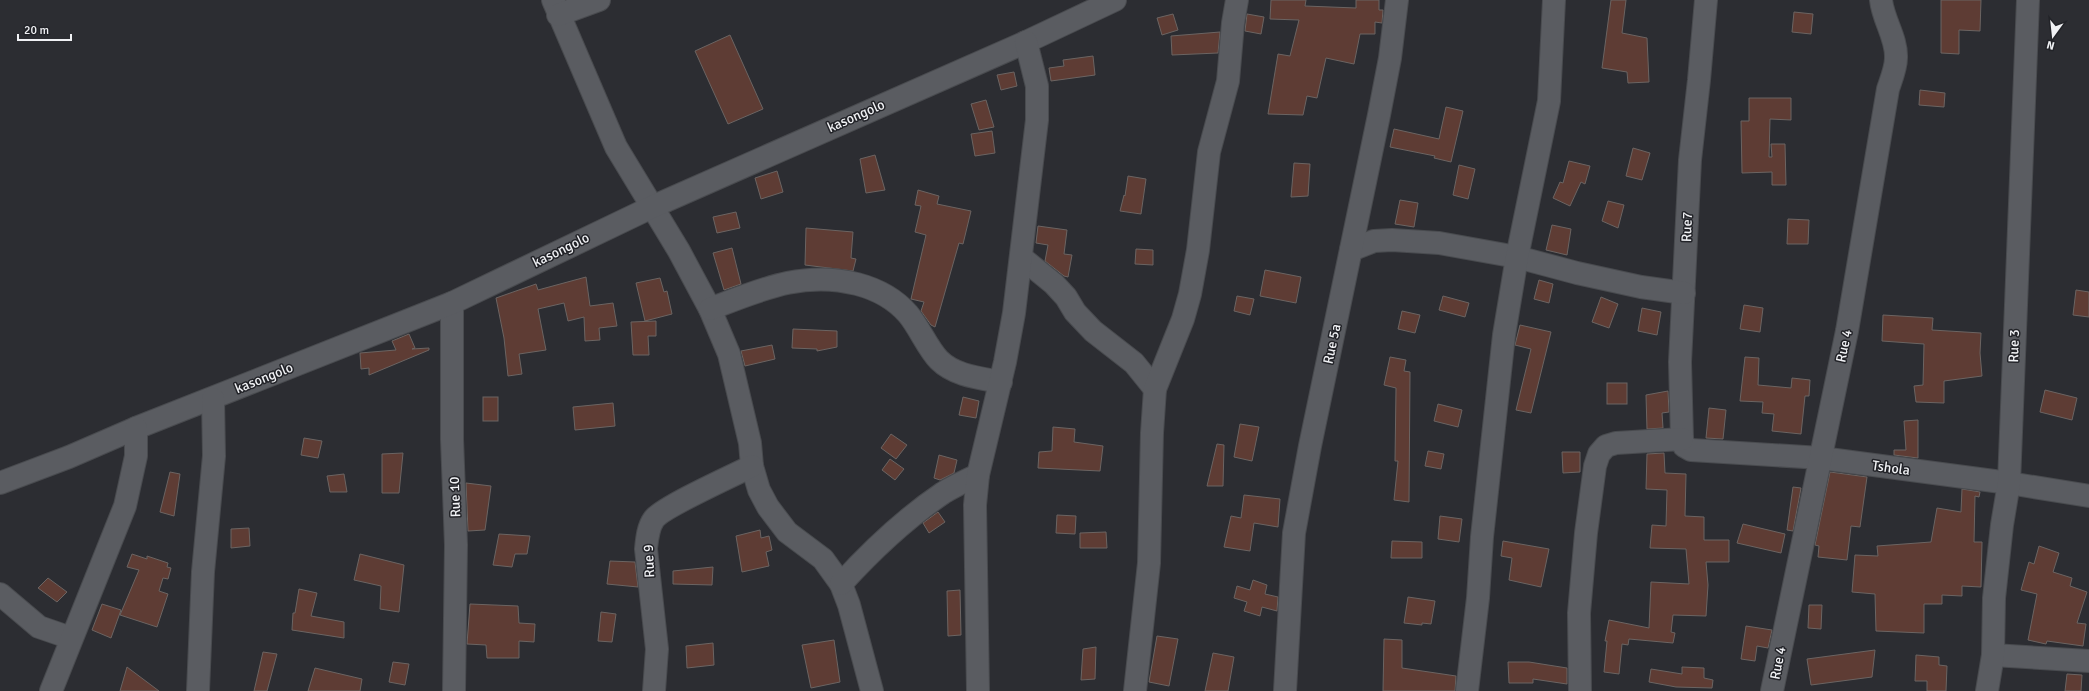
<svg xmlns="http://www.w3.org/2000/svg" width="2089" height="691" viewBox="0 0 2089 691" font-family="Signika,sans-serif">
<style>
.building{fill:#5e3c34;stroke:#6b6462}
.lines{fill:none;stroke-linecap:round;stroke-linejoin:round}
.minor-casing{stroke:#494b4f;stroke-width:24}
.minor{stroke:#5a5c61;stroke-width:22}
.labels{text-anchor:middle;dominant-baseline:central;stroke-width:3;stroke-linejoin:round;paint-order:stroke}
.street-label{font-size:14px;fill:#f1f2f5;stroke:#222328}
</style>
<rect width="100%" height="100%" fill="#2c2d32"/>
<g class="building">
<polygon points="1271,0 1306,0 1305,6 1356,8 1356,0 1379,0 1379,10 1383,10 1382,23 1375,22 1375,34 1360,34 1354,64 1326,58 1317,98 1307,96 1303,115 1268,114 1278,54 1290,56 1299,20 1270,19"/>
<polygon points="1611,0 1626,0 1622,33 1647,38 1649,82 1628,83 1627,72 1602,68"/>
<polygon points="1941,0 1981,0 1980,31 1959,30 1959,54 1941,53"/>
<polygon points="1794,12 1813,14 1811,34 1792,32"/>
<polygon points="1173,14 1178,30 1162,35 1157,18"/>
<polygon points="1247,14 1264,17 1261,34 1245,31"/>
<polygon points="1220,32 1218,53 1172,55 1171,36"/>
<polygon points="730,35 763,109 728,124 695,51"/>
<polygon points="1093,56 1095,75 1051,81 1049,68 1064,66 1063,60"/>
<polygon points="1014,72 1017,86 1001,90 997,75"/>
<polygon points="1920,90 1945,93 1944,107 1919,105"/>
<polygon points="1749,98 1791,98 1791,120 1770,119 1769,157 1772,157 1771,144 1785,144 1786,185 1772,185 1772,172 1742,173 1741,121 1749,121"/>
<polygon points="986,100 994,127 979,130 971,104"/>
<polygon points="1446,107 1463,111 1451,162 1434,158 1435,156 1390,147 1394,129 1439,139"/>
<polygon points="992,131 995,153 975,156 971,134"/>
<polygon points="1633,148 1650,153 1642,180 1626,176"/>
<polygon points="875,155 885,190 866,193 860,159"/>
<polygon points="1569,161 1590,166 1585,184 1581,182 1570,206 1553,198 1560,182 1563,183"/>
<polygon points="1294,163 1310,164 1308,196 1291,197"/>
<polygon points="1459,165 1475,169 1468,199 1453,195"/>
<polygon points="777,171 783,192 761,199 755,178"/>
<polygon points="1128,176 1146,179 1141,214 1120,211 1124,195 1125,196"/>
<polygon points="918,190 939,196 937,204 971,211 963,244 959,243 935,327 931,325 921,311 924,302 911,299 926,235 915,232 921,206 915,205"/>
<polygon points="1400,200 1418,203 1414,227 1395,224"/>
<polygon points="1608,201 1624,205 1618,228 1602,221"/>
<polygon points="736,212 740,228 717,233 713,217"/>
<polygon points="1788,219 1809,220 1808,244 1787,244"/>
<polygon points="1552,225 1571,229 1567,255 1546,250"/>
<polygon points="1038,226 1067,230 1064,254 1072,255 1068,277 1064,276 1045,261 1048,245 1036,243"/>
<polygon points="806,228 853,232 851,258 856,259 853,271 805,265"/>
<polygon points="732,248 741,284 724,290 713,253"/>
<polygon points="1136,249 1153,250 1153,265 1135,264"/>
<polygon points="1265,270 1301,277 1296,303 1260,296"/>
<polygon points="586,277 590,306 613,303 617,326 599,328 600,340 585,341 584,317 568,321 564,303 538,309 546,350 519,354 522,374 508,376 504,338 496,298 536,284 538,290"/>
<polygon points="660,278 664,292 667,291 672,314 645,321 636,283"/>
<polygon points="1539,280 1553,284 1549,303 1534,299"/>
<polygon points="2076,290 2089,292 2089,317 2073,315"/>
<polygon points="1237,296 1254,299 1250,315 1234,311"/>
<polygon points="1443,296 1469,303 1465,317 1439,310"/>
<polygon points="1601,297 1618,304 1609,328 1592,322"/>
<polygon points="1744,305 1763,308 1760,332 1740,329"/>
<polygon points="1642,308 1661,312 1657,335 1638,331"/>
<polygon points="1402,311 1420,315 1415,333 1398,329"/>
<polygon points="1883,315 1933,318 1932,330 1981,333 1980,353 1982,376 1944,381 1944,403 1916,402 1914,386 1923,385 1924,344 1882,341"/>
<polygon points="656,321 656,336 648,336 649,355 633,355 631,322"/>
<polygon points="1520,325 1551,332 1531,413 1516,410 1531,349 1515,345"/>
<polygon points="793,329 837,331 837,347 817,351 817,349 792,348"/>
<polygon points="409,334 415,348 412,349 429,348 429,350 369,375 369,368 361,369 360,353 396,350 392,341"/>
<polygon points="772,345 775,359 745,366 741,351"/>
<polygon points="1390,357 1406,360 1404,371 1410,372 1409,502 1394,500 1398,461 1395,461 1396,388 1384,385"/>
<polygon points="1745,357 1759,358 1758,385 1791,388 1792,378 1810,380 1809,396 1805,396 1801,434 1772,431 1774,414 1762,413 1763,402 1740,401"/>
<rect x="1607" y="383" width="20" height="21"/>
<polygon points="2045,390 2077,398 2072,420 2040,412"/>
<polygon points="1668,391 1669,412 1662,413 1663,428 1647,429 1646,395"/>
<rect x="483" y="397" width="15" height="24"/>
<polygon points="963,397 979,401 976,418 959,415"/>
<polygon points="613,403 615,426 575,430 573,407"/>
<polygon points="1438,404 1462,410 1458,427 1434,421"/>
<polygon points="1709,408 1726,410 1723,439 1706,438"/>
<polygon points="1918,420 1918,458 1894,455 1894,450 1906,450 1904,421"/>
<polygon points="1240,424 1259,427 1252,461 1234,457"/>
<polygon points="1053,427 1075,429 1074,442 1103,446 1100,471 1038,468 1039,452 1052,451"/>
<polygon points="891,434 907,445 896,459 881,448"/>
<polygon points="304,438 322,441 318,458 301,455"/>
<polygon points="1217,444 1224,445 1223,486 1207,486"/>
<polygon points="1428,451 1444,454 1441,469 1425,466"/>
<polygon points="1562,452 1580,452 1580,472 1563,473"/>
<polygon points="403,453 399,493 382,493 382,454"/>
<polygon points="1664,453 1665,473 1686,474 1685,516 1704,517 1704,540 1729,540 1729,562 1706,562 1708,585 1706,616 1673,615 1671,632 1675,633 1673,643 1629,639 1628,645 1622,644 1619,674 1604,672 1607,641 1605,641 1609,620 1649,628 1651,582 1689,584 1686,549 1650,548 1652,525 1666,526 1667,490 1646,489 1647,454"/>
<polygon points="939,455 957,460 954,473 940,480 934,478"/>
<polygon points="890,459 904,469 895,480 882,470"/>
<polygon points="170,472 180,474 174,516 160,512"/>
<polygon points="1830,472 1867,477 1860,527 1851,526 1847,560 1818,557 1819,546 1815,545"/>
<polygon points="344,474 347,492 330,492 327,476"/>
<polygon points="466,483 491,486 485,530 468,531"/>
<polygon points="1793,487 1801,488 1793,531 1787,530"/>
<polygon points="1962,489 1980,492 1979,497 1975,496 1974,542 1982,542 1981,587 1962,586 1962,596 1942,595 1942,604 1924,604 1924,633 1876,631 1875,594 1852,592 1855,555 1878,556 1877,546 1931,542 1937,508 1961,512"/>
<polygon points="1244,495 1280,499 1278,527 1254,523 1250,551 1224,547 1231,516 1241,518"/>
<polygon points="938,512 945,522 929,533 923,523"/>
<polygon points="1057,515 1076,516 1075,534 1056,533"/>
<polygon points="1440,516 1462,519 1459,542 1438,539"/>
<polygon points="1743,524 1785,534 1781,553 1737,543"/>
<polygon points="249,528 250,546 231,548 231,529"/>
<polygon points="760,530 761,538 769,536 772,550 766,552 769,566 742,572 736,536"/>
<polygon points="1106,532 1107,548 1080,548 1080,533"/>
<polygon points="499,534 530,536 527,554 515,554 512,567 493,565"/>
<polygon points="1392,541 1422,542 1422,558 1391,558"/>
<polygon points="1503,541 1549,549 1541,587 1509,580 1512,558 1501,556"/>
<polygon points="2039,546 2059,553 2053,572 2072,578 2070,586 2087,592 2077,623 2086,624 2083,646 2047,641 2046,644 2028,640 2037,594 2021,590 2029,562 2034,564"/>
<polygon points="132,554 147,559 147,556 168,563 167,567 171,568 168,579 163,578 159,591 168,594 157,627 120,615 139,570 127,567"/>
<polygon points="360,554 404,565 399,612 380,609 381,586 354,580"/>
<polygon points="610,561 635,562 638,587 607,584"/>
<polygon points="713,567 712,585 673,584 673,571"/>
<polygon points="48,578 67,592 57,602 38,588"/>
<polygon points="1253,580 1267,585 1265,594 1278,597 1277,611 1262,607 1260,616 1244,611 1247,602 1234,598 1237,586 1250,590"/>
<polygon points="299,589 317,593 311,616 344,622 344,638 292,630 293,613 295,613"/>
<polygon points="960,590 961,635 948,636 947,591"/>
<polygon points="1408,597 1435,601 1431,624 1422,623 1422,625 1404,623"/>
<polygon points="102,604 121,610 111,638 92,630"/>
<polygon points="470,604 518,606 519,623 535,624 534,642 519,641 519,658 487,658 486,645 467,644"/>
<polygon points="1809,605 1822,605 1821,629 1808,628"/>
<polygon points="601,612 616,614 612,642 598,641"/>
<polygon points="1746,626 1772,630 1768,648 1757,646 1755,661 1741,659"/>
<polygon points="1157,636 1178,639 1169,686 1149,682"/>
<polygon points="1384,639 1402,640 1402,668 1456,676 1455,691 1383,691"/>
<polygon points="834,640 840,682 811,688 802,645"/>
<polygon points="713,643 714,665 687,668 686,646"/>
<polygon points="1096,647 1095,679 1081,680 1083,649"/>
<polygon points="1875,650 1872,677 1811,685 1807,659"/>
<polygon points="263,652 277,654 267,691 254,691"/>
<polygon points="1213,653 1234,657 1228,691 1205,691"/>
<polygon points="1916,655 1939,657 1939,665 1947,666 1946,691 1927,691 1927,681 1915,681"/>
<polygon points="393,662 409,664 405,685 389,682"/>
<polygon points="1508,662 1529,662 1567,668 1567,684 1533,679 1533,683 1509,683"/>
<polygon points="127,667 159,691 120,691"/>
<polygon points="1682,667 1704,668 1704,678 1713,680 1712,688 1676,687 1649,682 1651,669 1682,674"/>
<polygon points="315,668 362,679 360,691 308,691"/>
<polygon points="2067,674 2082,675 2081,691 2065,691"/>
</g>
<g class="lines">
<g class="minor-casing">
<g id="minor">
<polyline points="553,0 616,147 679,251 710,309 729,354 750,443 752,466 759,490 768,507 787,532 823,559 841,584 849,605 872,691"/>
<polyline points="1706,0 1699,80 1690,160 1680,362 1682,439 1684,446 1691,450 1821,458 2009,483 2089,496"/>
<polyline points="558,15 599,0"/>
<polyline points="1351,250 1374,241 1392,240 1439,243 1517,257 1577,273 1641,287 1684,293"/>
<polyline points="1022,258 1054,284 1066,297 1075,312 1093,331 1134,363 1155,389"/>
<polyline points="452,303 452,439 456,545 454,691"/>
<path d="M710 309C760 290 803 270 857 284 876 289 895 299 908 314 919 327 928 349 939 360 955 376 980 378 1001 382"/>
<polyline points="0,483 69,457 136,428 452,303 652,207 1026,42 1115,0"/>
<path d="M841 584C871 551 906 518 943 493 954 486 967 480 978 475"/>
<polyline points="0,594 39,627 71,638"/>
<polyline points="1993,655 2089,661"/>
<polyline points="51,691 125,506 136,456 136,428"/>
<polyline points="198,691 203,572 214,456 213,399"/>
<path d="M654 691 657 649 646 549C647 539 648 527 654 519 663 507 734 475 752 466"/>
<polyline points="978,691 975,505 978,475 1005,362 1014,313 1037,120 1037,86 1026,42"/>
<polyline points="1135,691 1149,563 1152,433 1155,389 1183,319 1190,294 1198,250 1209,152 1228,81 1233,23 1237,0"/>
<polyline points="1285,691 1294,533 1310,446 1379,115 1390,58 1397,0"/>
<polyline points="1467,691 1478,598 1482,537 1504,335 1517,257 1549,101 1554,0"/>
<polyline points="1580,691 1579,613 1586,533 1595,466 1599,454 1606,446 1616,443 1682,439"/>
<path d="M1772 691 1847 331 1888 89C1891 80 1896 68 1896 58 1897 38 1883 20 1881 0"/>
<polyline points="1987,691 1993,655 1994,598 2002,525 2009,483 2028,0"/>
</g>
</g>
<use href="#minor" class="minor"/>
</g>
<g class="labels">
<g class="street-label">
<text transform="translate(856 116) rotate(-24)">kasongolo</text>
<text transform="translate(1687 227) rotate(-88)">Rue7</text>
<text transform="translate(561 250) rotate(-26)">kasongolo</text>
<text transform="translate(1332 344) rotate(-78)">Rue 5a</text>
<text transform="translate(1844 346) rotate(-78)">Rue 4</text>
<text transform="translate(2014 346) rotate(-88)">Rue 3</text>
<text transform="translate(264 378) rotate(-22)">kasongolo</text>
<text transform="translate(1891 468) rotate(8)">Tshola</text>
<text transform="translate(455 497) rotate(-92)">Rue 10</text>
<text transform="translate(649 561) rotate(-93)">Rue 9</text>
<text transform="translate(1778 663) rotate(-79)">Rue 4</text>
</g>
</g>
<g transform="translate(2053 36) rotate(195)" stroke="#222328" stroke-width="3" paint-order="stroke">
<path d="M0-3L7 15L0 10L-7 15Z" fill="#f1f2f5"/>
<text y="-6" font-size="11" font-weight="bold" text-anchor="middle" fill="#f1f2f5">N</text>
</g>
<path d="M18 34v6h53v-6" fill="none" stroke="#f1f2f5" stroke-width="2"/>
<text x="24" y="34" font-size="12" fill="#f1f2f5" stroke="#222328" stroke-width="3" paint-order="stroke">20 m</text>
</svg>
